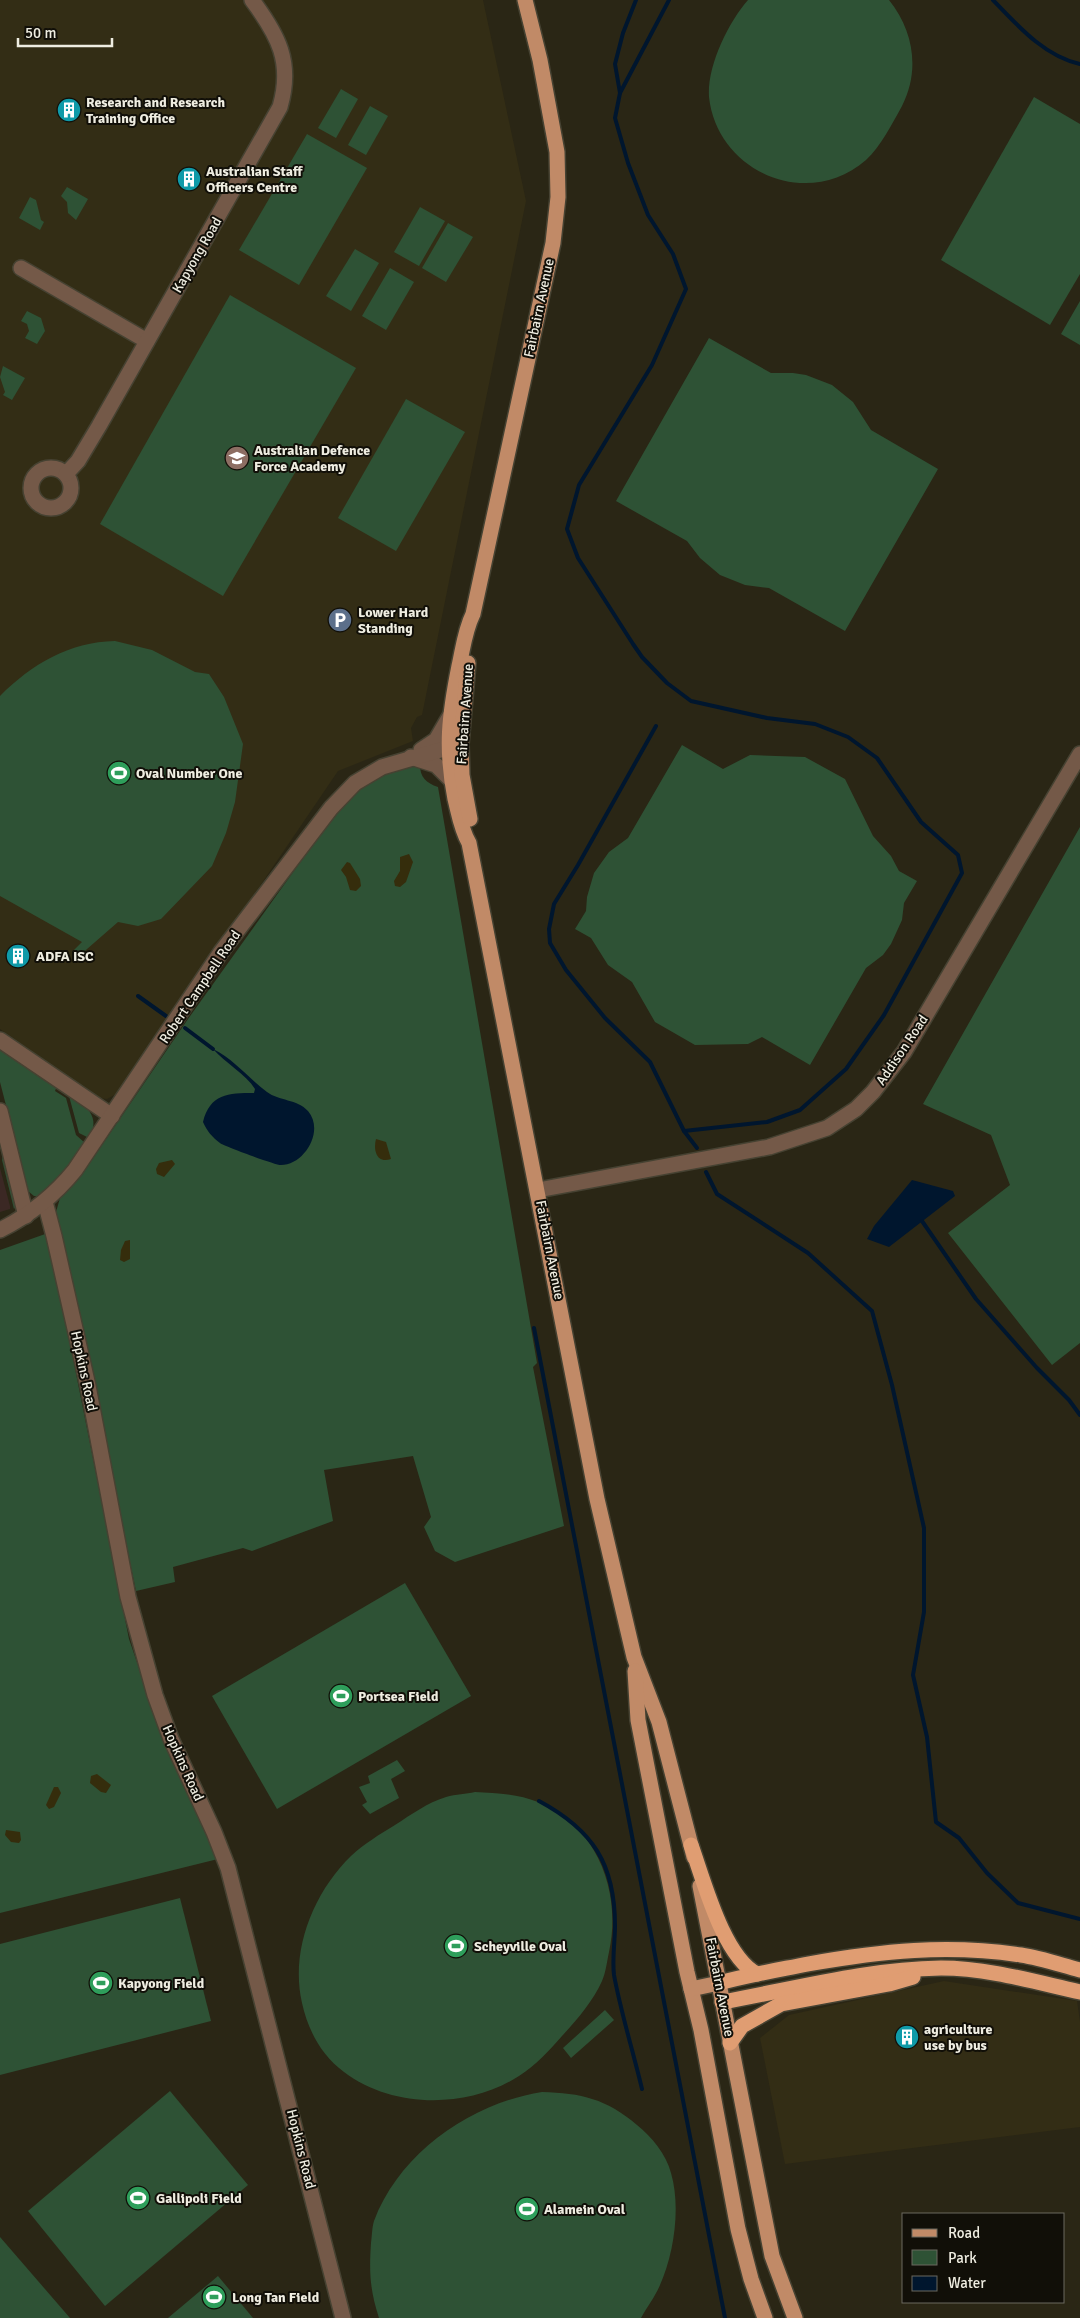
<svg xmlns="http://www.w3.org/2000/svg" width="1080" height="2318" viewBox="0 0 1080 2318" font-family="Signika,sans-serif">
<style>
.built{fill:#332d15}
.medical{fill:#3b2824}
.green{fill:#2e5235}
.sand{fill:#352d0c}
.water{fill:#00162e}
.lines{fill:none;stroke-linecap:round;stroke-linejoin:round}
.stream{stroke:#00162e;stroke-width:4}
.minor-casing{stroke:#464232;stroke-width:18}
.major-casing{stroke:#464232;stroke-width:18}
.highway-casing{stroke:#464232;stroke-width:18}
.minor{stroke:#745948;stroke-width:15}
.major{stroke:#c18a67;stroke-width:15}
.highway{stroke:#e09d72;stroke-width:15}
.labels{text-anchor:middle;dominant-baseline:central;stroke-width:4;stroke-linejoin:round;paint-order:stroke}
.poi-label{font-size:14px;font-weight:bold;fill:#efede1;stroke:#110f08;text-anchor:start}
.street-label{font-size:14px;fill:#efede1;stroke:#110f08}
</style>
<rect width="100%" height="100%" fill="#2a2615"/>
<g class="built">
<polygon points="0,0 483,0 526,201 422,715 417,717 411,728 413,741 338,771 120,1092 107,1099 99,1098 0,1029"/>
<polygon points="944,1981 1077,2001 1080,2022 1080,2127 785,2164 760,2038 789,2015"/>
</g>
<polygon class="medical" points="0,1168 10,1206 10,1209 0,1212"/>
<g class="green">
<path d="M748 0H889C914 31 920 71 902 106 892 124 881 146 866 160 808 211 717 172 709 97 707 66 728 23 748 0Z"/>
<polygon points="341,89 358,99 336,138 318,128"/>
<polygon points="1034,97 1080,124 1080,274 1050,325 941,260"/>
<polygon points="370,106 388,116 366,155 348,145"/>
<polygon points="307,134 367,168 299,285 239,250"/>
<polygon points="67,187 88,199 76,220 68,213 67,202 61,196"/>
<polygon points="30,197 36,200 41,220 44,222 40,230 19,218"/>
<polygon points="420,207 445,221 419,266 394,252"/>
<polygon points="448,223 473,237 446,282 422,268"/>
<polygon points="355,249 379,263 351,311 326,296"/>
<polygon points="390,268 414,282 386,330 362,316"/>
<polygon points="230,295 356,368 223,596 100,524"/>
<polygon points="1080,301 1080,345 1061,334"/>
<polygon points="27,311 41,318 45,331 37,344 25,338 29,331 27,324 21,321"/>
<polygon points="709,338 771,373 793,373 806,375 832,385 853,402 871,430 938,469 845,631 769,588 745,585 720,575 700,558 687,541 616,501"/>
<polygon points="3,366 25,378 12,400 3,395 5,392 0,377"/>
<polygon points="406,399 465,432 396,551 338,518"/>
<path d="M115 641 152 650 195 672 209 674 224 697 243 744 235 802 226 833 212 866 161 919 138 926 118 922 79 956 74 950 82 942 0 896V696C32 664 69 642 115 641Z"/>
<polygon points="682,745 723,769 750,755 805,757 845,779 873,836 891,856 899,871 917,881 904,903 902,920 891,944 883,955 866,968 810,1065 762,1037 748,1044 695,1045 655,1022 632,982 608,965 591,938 575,929 586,911 587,897 594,873 609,852 628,838"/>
<path d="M406 764 420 765C420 777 426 783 438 787L537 1363 533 1367 564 1526 455 1562 435 1551 424 1527 431 1517 413 1456 324 1470 333 1521 252 1551 243 1548 173 1567 175 1582 136 1591 56 1212 60 1198 89 1164 188 1019 326 826 358 787 383 772Z"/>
<polygon points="1080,827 1080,1343 1052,1365 948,1233 1010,1185 991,1135 923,1104"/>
<polygon points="0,1047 57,1086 55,1091 66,1098 76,1135 85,1143 63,1174 40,1196 34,1196 28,1191 0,1082"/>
<path d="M61 1089C79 1101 104 1113 89 1138L79 1133 69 1096 60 1090Z"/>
<polygon points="3,1155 17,1205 14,1209 2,1160"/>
<polygon points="48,1233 129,1639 164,1741 218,1859 0,1913 0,1250"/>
<polygon points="405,1583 471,1696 277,1809 212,1696"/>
<polygon points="397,1760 405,1771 391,1779 399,1798 370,1814 362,1805 367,1802 359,1787 370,1783 368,1776"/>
<path d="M475 1792C496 1793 518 1794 538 1802 598 1826 622 1893 609 1952 607 1961 606 1972 602 1981 593 2001 577 2020 562 2036 549 2051 536 2065 519 2076 468 2109 393 2109 344 2072 321 2055 308 2030 302 2003 290 1951 313 1893 351 1856 364 1844 380 1834 395 1825 412 1814 427 1803 446 1797 456 1794 466 1794 475 1792Z"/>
<polygon points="180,1898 211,2021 0,2075 0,1944"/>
<polygon points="605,2010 614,2020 571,2058 563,2048"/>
<polygon points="170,2091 248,2185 105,2306 28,2211"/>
<path d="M542 2092C581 2093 607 2099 637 2125 652 2137 666 2154 671 2173 681 2207 674 2254 660 2285 655 2297 647 2307 641 2318H379C370 2290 369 2273 371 2243 372 2236 372 2227 374 2221 400 2152 472 2103 542 2092Z"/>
<polygon points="0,2237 70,2318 0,2318"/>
<polygon points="218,2276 253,2318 168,2318"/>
</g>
<g class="sand">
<polygon points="409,854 413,862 406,882 400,887 395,886 394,881 400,871 400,857"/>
<polygon points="347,862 350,863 360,879 361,886 356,891 350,890 346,877 341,870"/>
<path d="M376 1139 386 1142 391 1159C377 1164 373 1151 376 1139Z"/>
<polygon points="172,1160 175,1164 164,1177 157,1174 156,1169 159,1163"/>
<polygon points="130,1240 130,1259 124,1262 120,1260 121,1250 125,1241"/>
<polygon points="97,1774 111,1785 106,1793 101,1792 90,1783 91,1776"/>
<polygon points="54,1787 58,1787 61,1793 54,1807 49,1809 46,1805"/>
<polygon points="6,1830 20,1832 21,1840 19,1843 11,1842 5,1835"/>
</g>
<g class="water">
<path d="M213 1049C234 1059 248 1078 267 1092 279 1101 297 1099 308 1111 325 1131 304 1165 281 1165 275 1165 224 1146 220 1143 212 1137 207 1131 203 1122 210 1094 228 1093 254 1093L255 1089C246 1074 225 1063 213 1049Z"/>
<polygon points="912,1180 953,1191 955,1196 889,1247 867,1239 874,1226"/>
</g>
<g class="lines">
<g class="stream">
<path d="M993 0C1017 25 1044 56 1080 64"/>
<polyline points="620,93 615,64 623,33 636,0"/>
<polyline points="656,726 578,865 554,904 549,929 550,943 566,970 605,1018 650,1062 684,1131 767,1122 800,1110 846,1069 884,1015 962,873 958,855 921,822 877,758 848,737 815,724 767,718 691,701 667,683 642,657 633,644 578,558 567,529 579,485 652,365 686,289 673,254 648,215 628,163 615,118 620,93 669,0"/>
<polyline points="138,996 166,1016"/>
<polyline points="185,1028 213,1049"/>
<polyline points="684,1131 697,1148"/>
<polyline points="706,1172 717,1194 808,1253 872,1311 892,1385 924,1528 924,1612 913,1675 927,1737 936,1822 959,1838 987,1873 1018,1903 1080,1919"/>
<polyline points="922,1221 976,1299 1037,1368 1069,1400 1080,1415"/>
<polyline points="534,1328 725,2318"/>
<path d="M539 1801C593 1830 615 1864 615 1926 615 1941 612 1959 614 1975 621 2013 633 2051 642 2089"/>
</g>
<g class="minor-casing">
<g id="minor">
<polyline points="21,268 147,341"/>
<circle cx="51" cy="488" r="20"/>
<path d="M66 474 78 461 99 426 280 107C293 62 278 35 252 0"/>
<polyline points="421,750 436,740 450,716"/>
<polyline points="411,757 436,765 452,781"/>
<polyline points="0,1040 112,1116"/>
<polyline points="0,1111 26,1216"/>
<polyline points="538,1190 769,1147 827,1128 856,1109 873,1092 904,1052 1080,754"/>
<polyline points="45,1202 54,1236 88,1386 128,1597 155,1695 171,1739 214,1832 228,1868 343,2318"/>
<path d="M0 1230C30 1215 54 1196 75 1170L221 952 331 808 355 783 382 767 461 744"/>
</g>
</g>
<g class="major-casing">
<g id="major">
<path d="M525 0 540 60 557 152 558 197 553 243 473 614C465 630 463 648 459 666 449 716 445 748 455 799 459 815 461 829 469 843L597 1499 634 1657 659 1722 694 1857"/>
<polyline points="468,663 461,744 462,775 470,819"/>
<polyline points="635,1671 638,1720 687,1972 701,2030 738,2229 751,2279 765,2318"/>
<polyline points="700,1886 766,2225 772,2256 795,2318"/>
<polyline points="691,1989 719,1983"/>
</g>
</g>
<g class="highway-casing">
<g id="highway">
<path d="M691 1845C704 1881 723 1956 757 1974"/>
<path d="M719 1983C748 1975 778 1970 808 1964 881 1951 947 1944 1021 1955 1041 1958 1061 1965 1080 1970"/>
<path d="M722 2002C794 1989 867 1969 941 1968 988 1968 1035 1982 1080 1992"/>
<polyline points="730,2043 742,2026 781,2004 889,1984 913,1977"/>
</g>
</g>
<use href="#minor" class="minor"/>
<use href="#major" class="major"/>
<use href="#highway" class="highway"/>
</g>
<defs>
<g id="building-disc" transform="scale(1.25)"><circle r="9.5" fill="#0f9aa8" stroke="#110f08"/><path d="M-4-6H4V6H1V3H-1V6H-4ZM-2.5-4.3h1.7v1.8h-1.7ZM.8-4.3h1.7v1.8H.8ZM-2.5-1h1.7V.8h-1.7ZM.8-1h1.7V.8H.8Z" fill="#fff"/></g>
<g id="university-disc" transform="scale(1.25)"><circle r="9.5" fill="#8d6e63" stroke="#110f08"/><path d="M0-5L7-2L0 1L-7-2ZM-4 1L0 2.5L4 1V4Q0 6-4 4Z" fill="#fff"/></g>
<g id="parking-disc" transform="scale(1.25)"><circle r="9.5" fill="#5c6f8a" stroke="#110f08"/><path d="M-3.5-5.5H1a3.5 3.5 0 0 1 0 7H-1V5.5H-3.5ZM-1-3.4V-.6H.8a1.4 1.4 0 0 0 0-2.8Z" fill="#fff"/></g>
<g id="stadium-disc" transform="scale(1.25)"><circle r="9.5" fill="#2e9e5b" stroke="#110f08"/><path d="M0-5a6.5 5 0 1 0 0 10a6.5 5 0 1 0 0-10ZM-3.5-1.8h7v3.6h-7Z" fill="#fff"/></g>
</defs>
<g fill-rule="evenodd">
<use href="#building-disc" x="69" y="110"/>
<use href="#building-disc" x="189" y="179"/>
<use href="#university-disc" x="237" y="458"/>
<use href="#parking-disc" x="340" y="620"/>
<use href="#stadium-disc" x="119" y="773"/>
<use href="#building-disc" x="18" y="956"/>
<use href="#stadium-disc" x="341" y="1696"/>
<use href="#stadium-disc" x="456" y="1946"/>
<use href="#stadium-disc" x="101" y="1983"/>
<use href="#building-disc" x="907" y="2037"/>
<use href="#stadium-disc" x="138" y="2198"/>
<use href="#stadium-disc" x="527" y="2209"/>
<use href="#stadium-disc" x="214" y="2297"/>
</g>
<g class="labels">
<g class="poi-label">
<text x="86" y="102">Research and Research<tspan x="86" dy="16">Training Office</tspan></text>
<text x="206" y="171">Australian Staff<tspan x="206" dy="16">Officers Centre</tspan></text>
<text x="254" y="450">Australian Defence<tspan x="254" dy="16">Force Academy</tspan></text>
<text x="358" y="612">Lower Hard<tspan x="358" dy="16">Standing</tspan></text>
<text x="136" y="773">Oval Number One</text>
<text x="36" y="956">ADFA ISC</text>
<text x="358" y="1696">Portsea Field</text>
<text x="474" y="1946">Scheyville Oval</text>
<text x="118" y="1983">Kapyong Field</text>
<text x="924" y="2029">agriculture<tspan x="924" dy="16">use by bus</tspan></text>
<text x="156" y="2198">Gallipoli Field</text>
<text x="544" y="2209">Alamein Oval</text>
<text x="232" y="2297">Long Tan Field</text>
</g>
<g class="street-label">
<text transform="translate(197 255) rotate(-60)">Kapyong Road</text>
<text transform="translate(539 308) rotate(-78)">Fairbairn Avenue</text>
<text transform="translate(465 714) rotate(-86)">Fairbairn Avenue</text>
<text transform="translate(200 987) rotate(-56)">Robert Campbell Road</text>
<text transform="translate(902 1050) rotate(-56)">Addison Road</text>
<text transform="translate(550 1250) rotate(79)">Fairbairn Avenue</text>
<text transform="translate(84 1371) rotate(78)">Hopkins Road</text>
<text transform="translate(183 1763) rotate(66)">Hopkins Road</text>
<text transform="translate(720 1987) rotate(79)">Fairbairn Avenue</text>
<text transform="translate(301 2149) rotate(76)">Hopkins Road</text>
</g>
</g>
<rect x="902" y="2213" width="162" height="90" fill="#110f08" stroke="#6a685f"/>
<rect x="912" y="2229" width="25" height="8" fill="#c18a67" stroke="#6a685f"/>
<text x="948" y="2238" font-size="15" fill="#efede1">Road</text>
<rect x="912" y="2250" width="25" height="15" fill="#2e5235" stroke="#6a685f"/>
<text x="948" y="2263" font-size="15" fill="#efede1">Park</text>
<rect x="912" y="2276" width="25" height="15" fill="#00162e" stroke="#6a685f"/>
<text x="948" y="2288" font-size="15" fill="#efede1">Water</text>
<path d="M18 38v8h94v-8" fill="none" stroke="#efede1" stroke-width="2.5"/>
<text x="25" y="38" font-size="15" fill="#efede1" stroke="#110f08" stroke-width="4" paint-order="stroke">50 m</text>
</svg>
